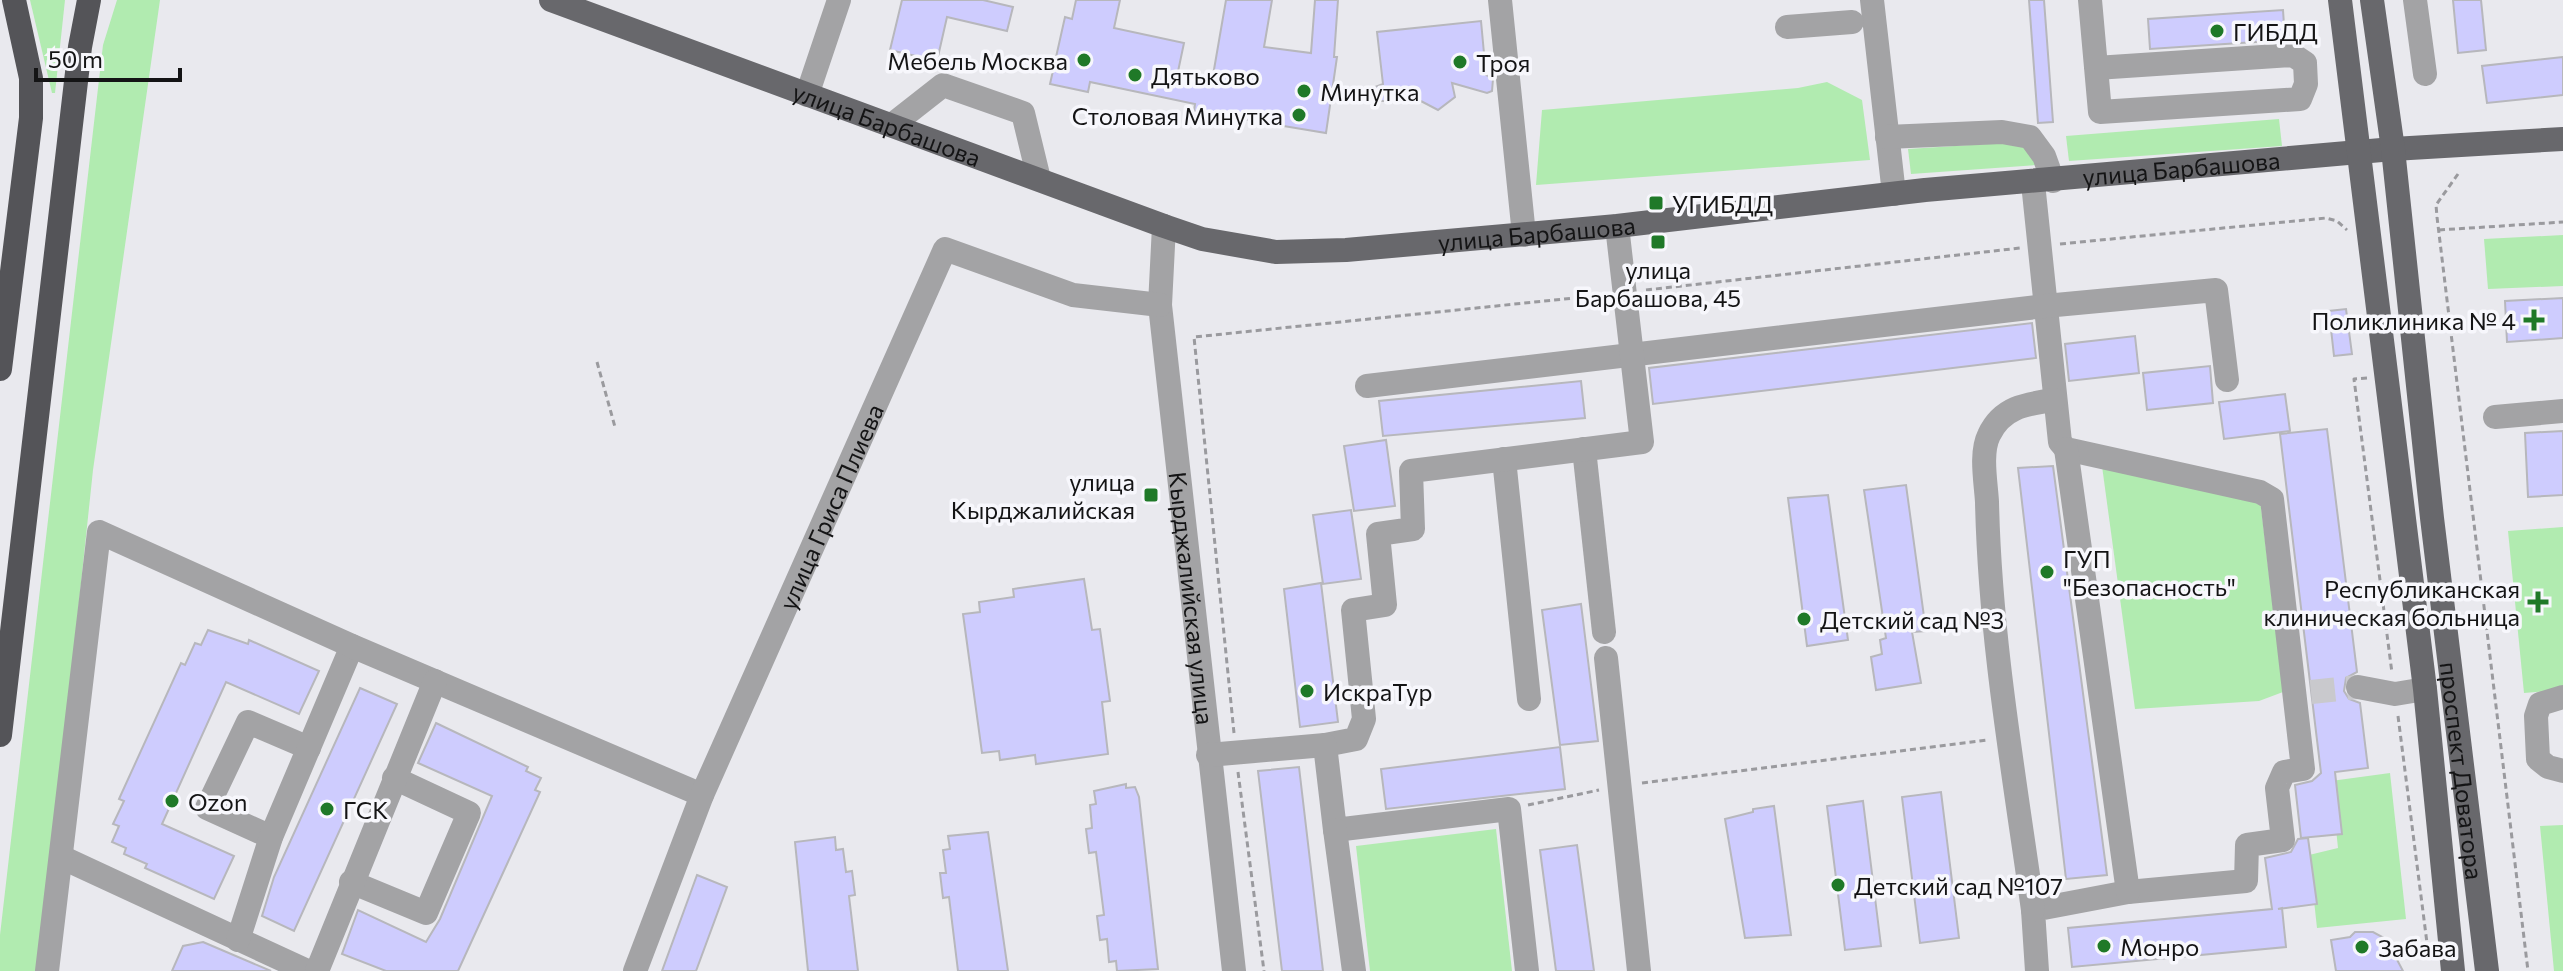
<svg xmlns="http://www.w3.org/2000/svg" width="2563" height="971" viewBox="0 0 2563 971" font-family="Commissioner,sans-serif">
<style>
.green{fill:#b1ebb0}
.building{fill:#ceccfe;stroke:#b7b7bc;stroke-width:2}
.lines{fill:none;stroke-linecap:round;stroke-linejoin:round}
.minor-tunnel{stroke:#c9c9cd;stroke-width:24;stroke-dasharray:24 12;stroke-linecap:butt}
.path{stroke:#9a9a9e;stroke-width:3;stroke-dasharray:6 4;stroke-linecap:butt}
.minor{stroke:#a3a3a5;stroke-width:24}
.major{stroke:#68686c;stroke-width:24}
.highway{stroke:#545458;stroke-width:24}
.poi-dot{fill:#1f7928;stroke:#f7f7fc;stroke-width:3}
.labels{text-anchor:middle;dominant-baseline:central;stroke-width:7;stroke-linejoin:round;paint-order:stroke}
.poi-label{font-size:24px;fill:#141415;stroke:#f7f7fc;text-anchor:start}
.street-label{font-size:24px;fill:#141415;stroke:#f7f7fc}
</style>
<rect width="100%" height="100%" fill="#e9e9ee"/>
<g class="green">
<polygon points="30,0 65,0 55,93 52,93"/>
<polygon points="117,0 160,0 93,470 40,971 0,971 0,935 103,45"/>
<polygon points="1827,82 1862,100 1870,160 1536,185 1542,110 1798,88"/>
<polygon points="2279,119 2282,146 2069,161 2066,136"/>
<polygon points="2033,141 2037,165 1911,174 1908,149"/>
<polygon points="2563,235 2563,286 2488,289 2484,239"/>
<polygon points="2102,466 2260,499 2283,692 2259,701 2135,709"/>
<polygon points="2563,527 2563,690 2524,693 2508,531"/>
<polygon points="2390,773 2406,919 2317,928 2309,855 2338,848 2331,781"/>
<polygon points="2563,825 2563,971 2554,971 2540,826"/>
<polygon points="1496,829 1512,971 1370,971 1356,846"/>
</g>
<g class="building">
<polygon points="902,0 983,0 1013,7 1007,31 947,17 937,61 890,50"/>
<polygon points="1076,0 1120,0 1114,28 1184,43 1176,81 1211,87 1226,0 1272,0 1264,47 1311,53 1315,0 1338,0 1334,57 1337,57 1326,133 1194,111 1195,104 1090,82 1088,92 1050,84 1065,17 1072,19"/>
<polygon points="2029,0 2044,0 2053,122 2038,123"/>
<polygon points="2453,0 2481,0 2486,50 2458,53"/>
<polygon points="2283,10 2285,40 2150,49 2148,19"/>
<polygon points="1481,21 1486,75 1493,79 1492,91 1487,93 1452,83 1455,97 1438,110 1417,99 1416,92 1390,95 1386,101 1379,101 1372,95 1375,87 1383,84 1377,32"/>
<polygon points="2563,57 2563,95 2487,103 2482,66"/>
<polygon points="2563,298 2563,338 2507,342 2505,301"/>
<polygon points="2346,309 2352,354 2334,356 2329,311"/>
<polygon points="2032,323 2036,358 1653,404 1649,368"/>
<polygon points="2135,336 2139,373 2069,381 2065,344"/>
<polygon points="2210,366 2213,403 2147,410 2143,373"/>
<polygon points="1581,381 1585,418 1383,436 1379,401"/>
<polygon points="2285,394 2290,431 2224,439 2219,402"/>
<polygon points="2327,429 2357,672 2346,678 2344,691 2349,699 2360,703 2368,768 2335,772 2342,834 2301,838 2295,785 2312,781 2321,773 2280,434"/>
<polygon points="2563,431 2563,495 2528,497 2525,433"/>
<polygon points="1386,440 1395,506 1354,511 1344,446"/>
<polygon points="2053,466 2107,875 2066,879 2018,468"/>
<polygon points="1906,485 1926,631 1912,632 1921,683 1876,690 1871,657 1882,654 1880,640 1886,638 1864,490"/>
<polygon points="1828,495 1848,640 1807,646 1788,498"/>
<polygon points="1351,510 1361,579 1323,584 1313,515"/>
<polygon points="1084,579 1092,630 1100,629 1110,701 1102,702 1108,754 1036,764 1035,755 1000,760 999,751 982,753 963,614 980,612 979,602 1014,597 1013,589"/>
<polygon points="1321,583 1338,722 1300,727 1284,589"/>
<polygon points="1581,604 1598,741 1560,745 1542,610"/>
<polygon points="208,630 248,644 249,640 319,671 299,714 226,682 162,824 234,856 214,899 145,868 147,864 124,854 126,848 112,842 119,826 113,824 124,801 119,799 181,663 185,665 195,643 201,645"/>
<polygon points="360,688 397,704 294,931 262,916 274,877"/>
<polygon points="436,723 528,767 526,771 541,778 535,790 540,792 458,971 386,971 342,954 358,910 426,942 440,919 492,796 418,763"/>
<polygon points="1560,747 1565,789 1386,809 1381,769"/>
<polygon points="1299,767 1323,971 1282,971 1258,771"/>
<polygon points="1126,784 1126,788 1135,787 1139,797 1158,969 1117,971 1116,961 1109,962 1107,939 1100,940 1097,916 1104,915 1096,852 1089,853 1086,829 1092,828 1090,805 1096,804 1094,791"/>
<polygon points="1941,792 1959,938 1920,943 1902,797"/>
<polygon points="1863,801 1881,946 1845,950 1827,806"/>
<polygon points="1774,806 1791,935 1745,938 1725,819 1753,812 1753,809"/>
<polygon points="988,832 1008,971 958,971 949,897 943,898 940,873 946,873 943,850 950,849 948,836"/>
<polygon points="835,837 836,850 843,849 846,872 852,871 855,895 849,896 858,971 808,971 795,842"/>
<polygon points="2308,838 2317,904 2278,909 2282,908 2286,947 2072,967 2068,928 2272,909 2265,858 2291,852 2298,839"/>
<polygon points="1577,845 1594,971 1556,971 1540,850"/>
<polygon points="697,875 727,887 696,971 662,971"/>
<polygon points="2355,932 2373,932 2386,939 2403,971 2336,971 2331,940 2350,937"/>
<polygon points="203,942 271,971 172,971 183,946"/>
</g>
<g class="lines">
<polyline class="minor-tunnel" points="2311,692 2358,687"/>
<g class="path">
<polyline points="2458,174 2436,205 2437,217 2528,971"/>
<polyline points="2439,230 2563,222"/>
<polyline points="2060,244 2326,218 2337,221 2347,230"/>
<polyline points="1646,290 2020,248"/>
<polyline points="597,362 615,427"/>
<polyline points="2367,378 2354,379 2392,673"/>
<polyline points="2398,716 2427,943"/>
<polyline points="1234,733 1194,337 1603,295"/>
<polyline points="1238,772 1264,971"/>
<polyline points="1642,783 1988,740"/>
<polyline points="1528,805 1599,790"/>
</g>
<g class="minor">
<polyline points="1500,0 1524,235"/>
<polyline points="1872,0 1894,194"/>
<polyline points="2090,0 2100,112 2300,99 2306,84 2305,63 2293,55 2096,68"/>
<polyline points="2415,0 2425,74"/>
<polyline points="1787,27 1852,22"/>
<polyline points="807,95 839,0"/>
<polyline points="892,125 943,85 1023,113 1039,179"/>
<polyline points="1887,137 2002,132 2030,137 2044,156 2053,181"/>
<polyline points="2033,183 2060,442 2066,449 2260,492 2272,499 2303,769 2284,772 2277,788 2283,840 2247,845 2246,881 2128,892 2033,910 2037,971"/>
<path id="s1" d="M1164 226 1160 305 1234 971"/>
<polyline points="1367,386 2045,306 2216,290 2227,380"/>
<polyline points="2495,417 2563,411"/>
<polyline points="1584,449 1604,632"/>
<polyline points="2066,449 2128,892"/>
<polyline points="1504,459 1529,699"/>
<polyline points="1606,658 1639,971"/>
<polyline points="2358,687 2395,694 2425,689"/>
<polyline points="2563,697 2540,704 2536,716 2538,759 2548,767 2563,771"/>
<polyline points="1325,745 1356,739 1364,719 1353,610 1385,605 1378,534 1413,529 1411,471 1642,442 1617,226"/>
<polyline points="1208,755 1325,745 1335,830 1509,809 1527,971"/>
<polyline points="1335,830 1354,971"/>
<polyline points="271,837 207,808 248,722 309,748"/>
<polyline points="61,857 307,971"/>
<polyline points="351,882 426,913 469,813 394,778"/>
<path d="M2033 910C2014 774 1990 639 1987 502 1986 483 1980 453 1989 435 2002 407 2026 404 2054 400"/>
<polyline points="238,940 271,837 352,646"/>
<polyline points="47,971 99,532 352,646 702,795"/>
<polyline points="317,971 435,681"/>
<path id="s2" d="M635 971 702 795 945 249 1073 295 1160 305"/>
</g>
<g class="major">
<path id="s3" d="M551 0 1164 226 1202 239 1276 252 1346 250 1617 226 1925 190 2393 149 2563 139"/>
<polyline points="2340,0 2425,689 2453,971"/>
<path id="s4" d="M2372 0 2393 149 2432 518 2487 971"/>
</g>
<g class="highway">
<polyline points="0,369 31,118 31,78 14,0"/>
<polyline points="0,735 80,47 89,0"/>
</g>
</g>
<g class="poi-dot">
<circle cx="2217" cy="31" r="8"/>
<circle cx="1084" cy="60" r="8"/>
<circle cx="1460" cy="62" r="8"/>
<circle cx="1135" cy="75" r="8"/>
<circle cx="1304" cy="91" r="8"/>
<circle cx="1299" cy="115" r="8"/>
<rect x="1648" y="195" width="16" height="16" rx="4"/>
<rect x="1650" y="234" width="16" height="16" rx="4"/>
<path d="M2530 308h8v8h8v8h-8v8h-8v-8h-8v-8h8z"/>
<rect x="1143" y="487" width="16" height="16" rx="4"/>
<circle cx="2047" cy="572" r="8"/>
<path d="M2534 590h8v8h8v8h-8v8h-8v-8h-8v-8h8z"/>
<circle cx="1804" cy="619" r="8"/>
<circle cx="1307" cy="691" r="8"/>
<circle cx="172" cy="801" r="8"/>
<circle cx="327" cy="809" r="8"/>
<circle cx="1838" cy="885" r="8"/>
<circle cx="2104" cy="946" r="8"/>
<circle cx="2362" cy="947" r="8"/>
</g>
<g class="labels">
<g class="poi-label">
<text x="2233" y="31">ГИБДД</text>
<text x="1068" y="60" text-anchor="end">Мебель Москва</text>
<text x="1476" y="62">Троя</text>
<text x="1151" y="75">Дятьково</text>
<text x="1320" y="91">Минутка</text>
<text x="1283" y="115" text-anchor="end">Столовая Минутка</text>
<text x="1672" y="203">УГИБДД</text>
<text x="1658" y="269" text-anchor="middle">улица<tspan x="1658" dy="28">Барбашова, 45</tspan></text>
<text x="2516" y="320" text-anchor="end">Поликлиника № 4</text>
<text x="1135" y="481" text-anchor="end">улица<tspan x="1135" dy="28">Кырджалийская</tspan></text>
<text x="2063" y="558">ГУП<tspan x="2063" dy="28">"Безопасность"</tspan></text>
<text x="2520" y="588" text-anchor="end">Республиканская<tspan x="2520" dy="28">клиническая больница</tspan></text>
<text x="1820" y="619">Детский сад №3</text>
<text x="1323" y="691">ИскраТур</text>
<text x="188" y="801">Ozon</text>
<text x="343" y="809">ГСК</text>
<text x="1854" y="885">Детский сад №107</text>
<text x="2120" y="946">Монро</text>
<text x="2378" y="947">Забава</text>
</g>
<g class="street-label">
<text stroke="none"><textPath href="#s3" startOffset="358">улица Барбашова</textPath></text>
<text stroke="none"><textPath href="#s3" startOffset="1678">улица Барбашова</textPath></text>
<text stroke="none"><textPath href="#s3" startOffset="1030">улица Барбашова</textPath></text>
<text stroke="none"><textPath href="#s2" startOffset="504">улица Гриса Плиева</textPath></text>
<text stroke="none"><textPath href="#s1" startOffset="374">Кырджалийская улица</textPath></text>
<text stroke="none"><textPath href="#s4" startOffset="776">проспект Доватора</textPath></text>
</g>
</g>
<path d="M36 68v12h144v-12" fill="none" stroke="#141415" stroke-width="4"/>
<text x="48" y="68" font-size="24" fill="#141415" stroke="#f7f7fc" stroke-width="6" paint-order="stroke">50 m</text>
</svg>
